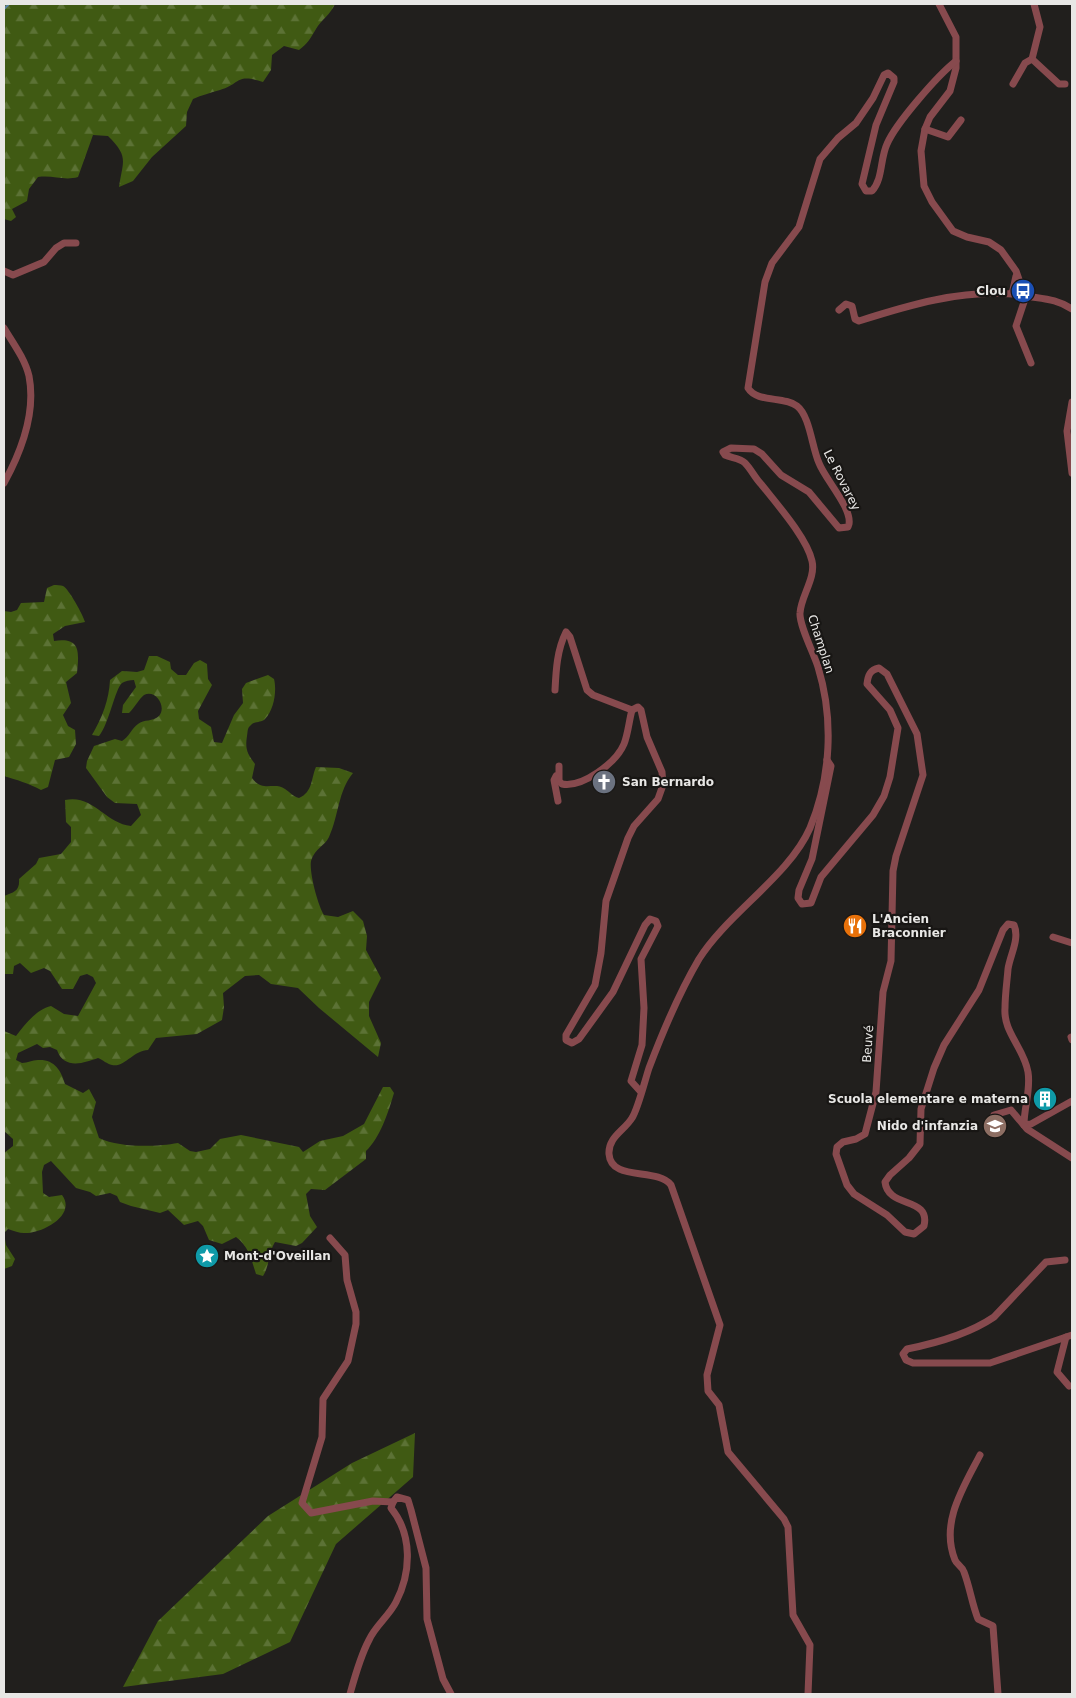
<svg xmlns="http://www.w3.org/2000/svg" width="1076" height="1698" viewBox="0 0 1076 1698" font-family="'DejaVu Sans',sans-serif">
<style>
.forest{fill:url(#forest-firs)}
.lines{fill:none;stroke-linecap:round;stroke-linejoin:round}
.stream{stroke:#5882a4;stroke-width:2}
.minor{stroke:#874a4e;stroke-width:7}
.labels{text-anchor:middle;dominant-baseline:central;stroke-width:4.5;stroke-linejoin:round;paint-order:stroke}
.poi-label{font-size:12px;font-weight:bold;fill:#e8e7e5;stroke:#181614;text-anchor:end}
.street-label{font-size:12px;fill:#e8e7e5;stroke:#181614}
</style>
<defs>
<pattern id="forest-firs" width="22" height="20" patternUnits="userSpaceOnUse" patternTransform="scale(1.25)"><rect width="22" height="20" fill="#405a13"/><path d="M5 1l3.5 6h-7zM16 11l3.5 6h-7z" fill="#5c7235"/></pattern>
</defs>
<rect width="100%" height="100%" fill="#211f1d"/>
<g class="forest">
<path d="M4 4H335C331 14 321 20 316 29 310 39 308 43 299 50L284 46 272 55 271 70 263 82C235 73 241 84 220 90 210 93 202 95 193 99L187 112 186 126 152 157 133 181 119 187C123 160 129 157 108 136L93 135 78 177C64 181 54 175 38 177L29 189 27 201 12 209 16 217 11 221 4 219Z"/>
<path d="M54 585C56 585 61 585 63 586 69 589 83 615 85 622L65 626 53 634 54 641C81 637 79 652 77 673L66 682 71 703 63 715 68 726 75 730 76 744 69 757 55 760 48 787 41 790C28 783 17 780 4 776V611L11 612 17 610 21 603 44 602 47 588Z"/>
<path d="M149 656H157L170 662 171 669 178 675H186L194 663 200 660 207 664 208 679 212 685 198 711 199 719 211 727 214 742 222 743 234 715 243 703 242 689 246 683 268 675 274 679C277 691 274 710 265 719 261 723 254 721 251 725 247 728 248 731 247 736 245 749 247 753 255 764L252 778C263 793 274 781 285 789 291 793 292 796 299 798 313 792 311 778 316 767L339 768 353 773C338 791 339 815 329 837 325 846 315 848 311 861 309 872 318 906 324 915L338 917 353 911 363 921 367 936 366 950 381 978 369 1002V1016L381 1043 378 1057 319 1008 298 988 271 984 259 975 245 976 223 993 224 1007 222 1020 197 1034 156 1038 148 1050C134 1050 124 1068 112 1065 107 1064 103 1060 98 1058 84 1063 64 1070 57 1050L50 1047 43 1048 37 1044 18 1053 16 1060 22 1063C28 1063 32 1060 38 1060 54 1059 61 1070 65 1084L83 1093 89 1089 96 1102 92 1117 99 1138C120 1148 156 1147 178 1143L190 1151 196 1152 210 1149 220 1139 241 1135 299 1147 303 1152 320 1141 343 1136 364 1124 383 1087H390L394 1093C388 1113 380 1138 366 1151V1159L325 1190 311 1189 306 1194 310 1216 317 1227 302 1243 296 1246 275 1242C268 1253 270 1265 263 1276L256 1274C252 1261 248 1245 236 1237L222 1244 209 1240 203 1226 198 1221 184 1225 168 1210 160 1213 131 1206 120 1202 117 1196 110 1193 96 1196 90 1192 76 1188 51 1161 44 1165 42 1172 43 1193 49 1197 62 1195C77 1215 42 1234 24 1233 19 1233 14 1231 8 1229L4 1233 6 1245 15 1259 12 1266 4 1269V1153L13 1146V1139L4 1131V1031L16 1036C25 1024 37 1009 51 1006L64 1014 78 1016 96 983 93 977 87 974 80 976 73 989H62L50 971 44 968 31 973 20 963 14 966 13 974H4V896C14 892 20 891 19 879L36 864 39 858 61 854 71 842V827L66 822 65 800C93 794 105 823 131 826L141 815 137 804 115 803 107 797 86 768 87 761 94 746 115 739 122 741C129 737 132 728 138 724 144 719 153 722 159 716 167 707 156 689 144 695 139 699 134 708 129 713H122L123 705 136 687 134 680C130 680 125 681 122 683 115 689 109 724 99 736L92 735C102 718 109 700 110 680L122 671 137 672 144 670Z"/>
<polygon points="415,1433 413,1477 336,1544 290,1642 223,1674 123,1687 158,1621 268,1516 352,1463"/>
</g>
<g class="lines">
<polyline class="stream" points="4,9 9,4"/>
<g class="minor">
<path d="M939 4 956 37V68L950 91 930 117 925 129 921 151 924 186 932 202 953 231 967 237 989 242 1001 250 1016 271 1023 291 1026 296C1044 299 1057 299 1072 309"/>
<polyline points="1034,4 1040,27 1032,59 1059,84 1065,84"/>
<polyline points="1013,84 1025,63 1032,59"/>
<polyline points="925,129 948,137 961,120"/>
<polyline points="4,271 13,275 44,262 56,248 64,243 76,243"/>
<polyline points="1026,296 1016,326 1031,363"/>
<path d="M839 310 846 304 852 306 855 319 859 321C909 305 960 290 1012 294L1016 276"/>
<path d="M4 328C13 343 25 359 29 376 36 412 21 452 4 483"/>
<polyline points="1072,402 1067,431 1072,473"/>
<path d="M555 690C556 670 557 650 566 632L570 637 587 690 593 695 632 710 638 707 641 710 647 737 662 772 663 785 658 799 634 826 628 838 606 901 601 953 595 985 566 1035V1040L572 1043 579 1039 613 992 645 925 650 919 656 921 658 926 641 959 644 1008 642 1045 631 1081 640 1091"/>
<path d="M827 760 831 766 812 859 799 890 798 898 802 904 811 903 821 877 873 815 884 796 890 777 898 728 890 710 867 684C868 675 870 670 879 668L887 674 917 734 923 775 896 856 893 871 891 961 883 992 876 1092 865 1134 856 1139 843 1142 837 1147 836 1154 847 1185 854 1194 887 1215 905 1232 914 1234 924 1226C931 1196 888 1209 885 1182L890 1175 909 1158 920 1144 921 1109 934 1068 944 1045 979 990 1003 930 1008 924 1014 925C1020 939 1010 955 1008 969 1007 982 1005 995 1005 1008 1003 1032 1024 1048 1028 1072 1031 1090 1024 1107 1024 1125L1031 1124 1072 1101"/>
<path d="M559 766V781L562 784C582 788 616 763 624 744 628 734 629 721 632 710"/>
<polyline points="556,776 554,780 558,801"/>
<polyline points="1053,937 1072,943"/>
<polyline points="1071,1037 1072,1040"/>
<polyline points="994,1115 1011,1110 1027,1129 1072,1158"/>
<polyline points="330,1238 345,1255 347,1280 356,1312 356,1324 348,1361 323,1399 322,1437 302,1503 311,1513 373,1501 393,1502"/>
<path d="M1065 1260 1046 1262 994 1317C969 1334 937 1343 907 1349L903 1354 906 1360 913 1363H990L1072 1335"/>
<polyline points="1066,1337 1057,1372 1069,1386"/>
<path d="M980 1455C963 1488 940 1523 955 1560 957 1565 962 1566 964 1572 970 1588 972 1604 978 1619L993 1626 998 1694"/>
<path d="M350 1694C355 1676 360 1657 369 1640 375 1626 389 1616 396 1602 411 1573 413 1535 391 1508L393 1502 397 1497 408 1500 411 1510 426 1568 427 1619 443 1679 451 1694"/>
<path d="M808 1694 810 1645 793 1615 788 1527 784 1519 728 1452 719 1405 708 1391 707 1375 720 1325 671 1185C657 1167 611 1182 609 1154 608 1137 624 1131 632 1118 638 1109 645 1080 649 1068 663 1031 679 993 699 959 728 913 789 876 810 828 831 777 834 719 818 667 814 654 799 625 800 613 801 596 816 578 812 561 807 538 776 503 761 484 755 478 751 469 745 463 740 458 731 458 725 455L723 452 731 448 754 449 762 454 781 475 809 492 839 528 848 527 849 524C852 508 825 479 819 463 812 448 810 416 797 406 784 396 757 403 748 388L765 282 772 263 799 227 820 159 838 138 856 123 873 98 884 75 888 73 894 78V82L876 125 862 184 866 191H872C883 179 880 159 887 144 896 123 938 75 956 61"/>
</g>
</g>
<defs>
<g id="bus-disc" transform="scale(1.25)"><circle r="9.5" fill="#1a4fb4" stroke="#181614"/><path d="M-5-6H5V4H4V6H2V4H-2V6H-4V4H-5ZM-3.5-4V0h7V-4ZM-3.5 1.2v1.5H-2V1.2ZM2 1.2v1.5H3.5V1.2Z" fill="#fff"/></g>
<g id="church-disc" transform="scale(1.25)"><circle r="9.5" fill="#6b7280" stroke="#181614"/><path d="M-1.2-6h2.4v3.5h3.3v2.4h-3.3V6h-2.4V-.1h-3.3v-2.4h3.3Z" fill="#fff"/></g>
<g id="restaurant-disc" transform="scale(1.25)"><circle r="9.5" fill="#e8710a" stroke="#181614"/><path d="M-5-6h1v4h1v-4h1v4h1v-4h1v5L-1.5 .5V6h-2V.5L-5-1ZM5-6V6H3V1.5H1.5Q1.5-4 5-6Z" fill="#fff"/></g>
<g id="building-disc" transform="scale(1.25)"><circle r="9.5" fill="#0f9aa8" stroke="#181614"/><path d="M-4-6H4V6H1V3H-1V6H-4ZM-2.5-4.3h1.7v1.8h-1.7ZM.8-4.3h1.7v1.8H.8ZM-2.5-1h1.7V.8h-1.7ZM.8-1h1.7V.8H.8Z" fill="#fff"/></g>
<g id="school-disc" transform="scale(1.25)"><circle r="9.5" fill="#8d6e63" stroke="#181614"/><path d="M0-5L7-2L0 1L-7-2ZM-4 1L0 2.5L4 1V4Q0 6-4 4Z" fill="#fff"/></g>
<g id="sight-disc" transform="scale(1.25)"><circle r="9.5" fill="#0f9aa8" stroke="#181614"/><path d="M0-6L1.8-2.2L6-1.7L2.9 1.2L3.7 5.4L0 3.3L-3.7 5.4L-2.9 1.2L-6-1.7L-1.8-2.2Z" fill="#fff"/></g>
</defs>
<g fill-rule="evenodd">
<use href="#bus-disc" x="1023" y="291"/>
<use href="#church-disc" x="604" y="782"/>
<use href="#restaurant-disc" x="855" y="926"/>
<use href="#building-disc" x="1045" y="1099"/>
<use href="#school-disc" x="995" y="1126"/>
<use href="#sight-disc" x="207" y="1256"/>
</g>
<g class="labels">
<g class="poi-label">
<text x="1006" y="291">Clou</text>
<text x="622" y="782" text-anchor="start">San Bernardo</text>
<text x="872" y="919" text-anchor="start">L'Ancien<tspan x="872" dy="14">Braconnier</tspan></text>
<text x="1028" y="1099">Scuola elementare e materna</text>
<text x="978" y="1126">Nido d'infanzia</text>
<text x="224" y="1256" text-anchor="start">Mont-d'Oveillan</text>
</g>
<g class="street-label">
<text transform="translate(842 480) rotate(63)">Le Rovarey</text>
<text transform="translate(821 644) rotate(72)">Champlan</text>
<text transform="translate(868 1044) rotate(-86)">Beuvé</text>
</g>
</g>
<rect width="1076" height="1698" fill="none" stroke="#e8e7e5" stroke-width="10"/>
</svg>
